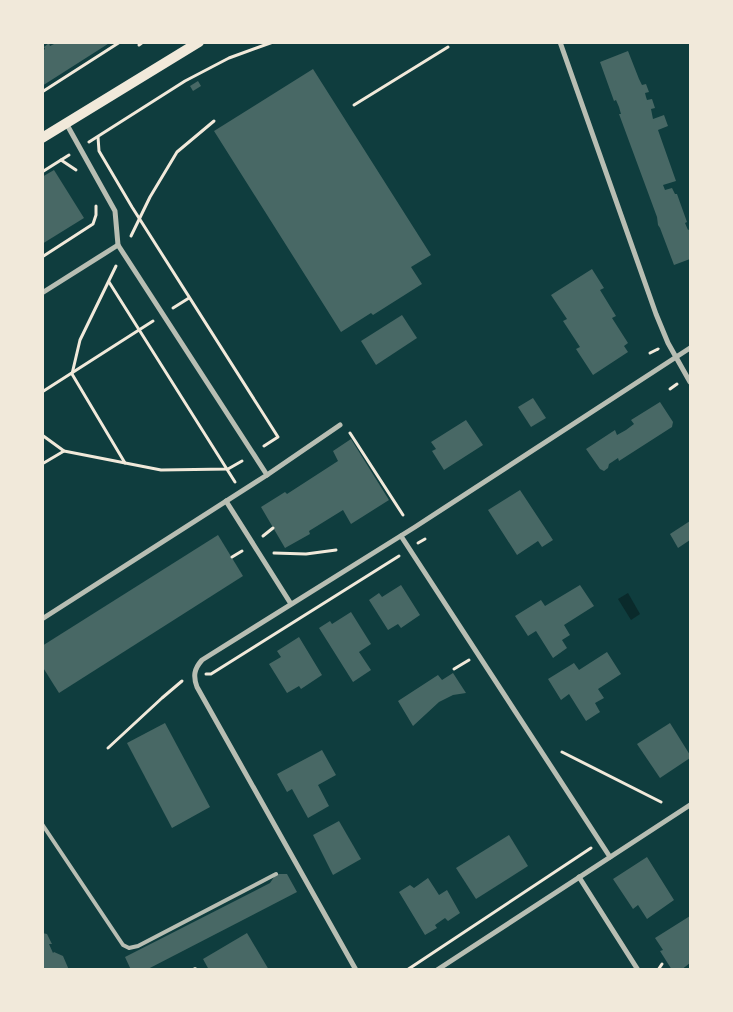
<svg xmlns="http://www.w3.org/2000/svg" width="733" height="1012" viewBox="0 0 733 1012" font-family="'Fira Sans',sans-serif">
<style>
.water{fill:#0a2a2b}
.building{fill:#486865}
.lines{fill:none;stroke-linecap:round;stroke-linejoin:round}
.path{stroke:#f1e9da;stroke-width:3}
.service{stroke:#b8beb3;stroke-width:4}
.minor{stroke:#b8beb3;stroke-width:5}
.secondary{stroke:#f1e9da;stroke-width:10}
</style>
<rect width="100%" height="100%" fill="#0f3d3e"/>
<polygon class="water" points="628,593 640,614 631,620 618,599"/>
<g class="building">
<polygon points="53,42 111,42 42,86 42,51 45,49 44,47 49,43 50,46 54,44"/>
<polygon points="628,51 639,79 642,85 646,84 649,92 645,93 646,97 647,100 652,99 655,108 651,109 653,119 664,115 668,126 658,130 676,181 663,185 665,190 672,188 675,194 677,194 687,222 685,223 688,230 690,229 690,259 674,265 660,228 658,225 657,217 619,114 621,114 619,107 616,100 614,101 600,62"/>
<polygon points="313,69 431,255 411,267 422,284 373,315 371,313 341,332 214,131"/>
<polygon points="198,81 201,86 193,91 190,86"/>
<polygon points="54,170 84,218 42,244 42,177"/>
<polygon points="592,269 604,288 600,290 616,316 612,318 628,343 624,346 628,352 593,375 576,349 580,347 563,321 567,319 551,295"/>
<polygon points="402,315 417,338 376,365 361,341"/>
<polygon points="533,398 546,418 531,427 518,407"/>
<polygon points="660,402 673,422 672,427 619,461 618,458 609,464 608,468 604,471 600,469 586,449 615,430 617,435 626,430 634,424 631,420"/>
<polygon points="466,420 483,445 444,470 432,451 436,449 431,442"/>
<polygon points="351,439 389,500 351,524 343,510 309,531 310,534 285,548 261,507 285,492 287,494 338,461 333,451"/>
<polygon points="520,490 553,540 542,547 538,541 517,555 488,510"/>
<polygon points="690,521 690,540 678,548 670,534"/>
<polygon points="218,535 243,576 59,693 42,666 42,646"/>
<polygon points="401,585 420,615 401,628 398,624 388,630 369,600 379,593 382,597"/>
<polygon points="580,585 594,606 564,625 570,635 562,640 567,648 553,658 536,631 528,636 515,616 541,600 545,606"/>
<polygon points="351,612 371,644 359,652 371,670 353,682 319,628 330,621 332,624"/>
<polygon points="299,637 322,675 301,689 299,686 287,693 269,664 281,657 277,651"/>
<polygon points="607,652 621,674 598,689 604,698 595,703 600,712 586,721 569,694 561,700 548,679 574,663 579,670"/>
<polygon points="453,673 466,693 453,695 439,702 413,726 398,701 438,675 442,680"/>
<polygon points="165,723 210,807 172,828 127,743"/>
<polygon points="670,723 690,755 690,758 660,778 637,744"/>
<polygon points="322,750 336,775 318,785 329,806 308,818 292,789 287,792 277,774"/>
<polygon points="339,821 361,859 333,875 313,835"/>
<polygon points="509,835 528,866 476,899 456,868"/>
<polygon points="647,857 674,900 647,919 638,905 633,909 613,879"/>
<polygon points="276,874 287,874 297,892 146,970 131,970 125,957 270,883"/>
<polygon points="428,878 439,895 447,890 460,913 448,921 445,918 435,925 437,928 425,935 399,892 410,885 414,888"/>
<polygon points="690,916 690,963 681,970 672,970 660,951 663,950 655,938"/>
<polygon points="42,933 47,934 52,944 49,944 53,953 54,952 63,956 69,970 42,970"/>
<polygon points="247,933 269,970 209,970 203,959"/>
</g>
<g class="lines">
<g class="path">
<polyline points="139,45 143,42"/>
<polyline points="42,92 120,42"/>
<polyline points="354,105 448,47"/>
<polyline points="98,137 99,151 132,207 278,437 264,446"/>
<polyline points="89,142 185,81 229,58 273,42"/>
<polyline points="61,160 69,155"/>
<polyline points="42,172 61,160 76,170"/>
<polyline points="131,236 150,197 177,152 214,121"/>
<polyline points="42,257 93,224 96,215 96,206"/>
<polyline points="116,266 80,340 72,374 125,463"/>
<polyline points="109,282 235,482"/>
<polyline points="173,308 189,298"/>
<polyline points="650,353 658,349"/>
<polyline points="670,389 677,384"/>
<polyline points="42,392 153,321"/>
<polyline points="350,433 403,515"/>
<polyline points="42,435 64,451 161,470 228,469 242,461"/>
<polyline points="42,464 64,451"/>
<polyline points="263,536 273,528"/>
<polyline points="418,543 425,539"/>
<polyline points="274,553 306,554 336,550"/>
<polyline points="232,557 242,551"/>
<polyline points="454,669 469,660"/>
<polyline points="206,674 211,674 399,556"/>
<polyline points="108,748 162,698 182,681"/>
<polyline points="562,752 661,802"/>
<polyline points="407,970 591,848"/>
<polyline points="658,970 662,964"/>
</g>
<g class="service">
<polyline points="42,824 123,945 129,948 138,946 276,874"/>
<polyline points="195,969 195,970"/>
</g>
<g class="minor">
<polyline points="560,42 656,314 668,343 690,382"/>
<polyline points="66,123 115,211 118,245"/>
<polyline points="42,293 118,245 267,475 42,619"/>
<polyline points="267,475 340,425"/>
<polyline points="226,501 291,604"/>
<polyline points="401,536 610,857"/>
<polyline points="579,877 638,970"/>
<path d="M356 970 197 687C193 676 194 669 202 660L415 527 690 348"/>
<polyline points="437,970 690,805"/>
</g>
<polyline class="secondary" points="42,138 199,42"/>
</g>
<rect width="733" height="1012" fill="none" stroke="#f1e9da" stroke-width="88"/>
</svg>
